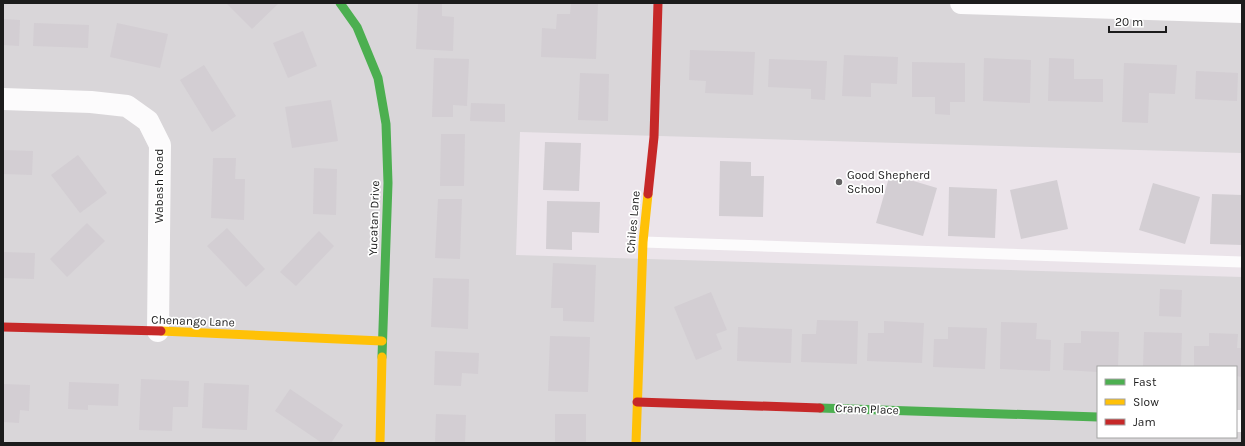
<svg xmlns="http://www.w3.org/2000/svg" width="1245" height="446" viewBox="0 0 1245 446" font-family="Karla,sans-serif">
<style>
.residential{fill:#d9d6d9;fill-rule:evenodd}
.building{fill:#d3ced3}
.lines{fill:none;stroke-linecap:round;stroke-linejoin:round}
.lane{stroke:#fcfbfc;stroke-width:11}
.street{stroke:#fcfbfc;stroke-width:22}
.fast{stroke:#4caf50;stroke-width:9}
.slow{stroke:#ffc107;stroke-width:9}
.jam{stroke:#c62828;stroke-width:9}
.poi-dot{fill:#646264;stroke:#fff;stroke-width:1.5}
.labels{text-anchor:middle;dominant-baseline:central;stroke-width:3.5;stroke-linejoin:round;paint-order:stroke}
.poi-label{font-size:12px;fill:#1c1c1c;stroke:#fff;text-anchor:start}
.street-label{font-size:12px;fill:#1c1c1c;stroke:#fff}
</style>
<rect width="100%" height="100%" fill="#ebe4ea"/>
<path class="residential" d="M3 3H1242V153L520 132 516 255 1242 277V443H3ZM1098 367H1236V437H1098Z"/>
<g class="building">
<polygon points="226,3 279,3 252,29"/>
<polygon points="418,3 442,3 442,16 454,17 453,51 416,49"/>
<polygon points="571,3 598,3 596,59 541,57 542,28 556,29 557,14 570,14"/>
<polygon points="3,19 20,20 19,46 3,45"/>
<polygon points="34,23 89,25 88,48 33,46"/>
<polygon points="117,23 168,34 160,68 110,57"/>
<polygon points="303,31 317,66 288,78 273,43"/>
<polygon points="690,50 755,52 753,95 705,93 706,81 689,80"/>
<polygon points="844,55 898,57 897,84 871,83 871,97 842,96"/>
<polygon points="434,58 469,59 467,106 453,105 453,117 432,117"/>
<polygon points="984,58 1031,60 1030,103 983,101"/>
<polygon points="1049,58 1074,59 1074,79 1103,79 1103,102 1048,101"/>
<polygon points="769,59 827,61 825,100 811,99 811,89 768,87"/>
<polygon points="912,62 965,63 965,102 950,102 950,115 935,114 935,97 912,97"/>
<polygon points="1124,63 1177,65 1175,94 1149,93 1148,123 1122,122"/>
<polygon points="204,65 236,116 212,132 180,80"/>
<polygon points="1196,71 1238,73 1237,101 1195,99"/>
<polygon points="580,73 609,74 608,121 578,120"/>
<polygon points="331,100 338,141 292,148 285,107"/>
<polygon points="471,103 505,104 505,122 470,121"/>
<polygon points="441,134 465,134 464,186 440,186"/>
<polygon points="545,142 581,143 579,191 543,190"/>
<polygon points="3,150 33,151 32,175 3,174"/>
<polygon points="78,155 107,193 80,213 51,175"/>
<polygon points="213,158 236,158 235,179 245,179 244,220 211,218"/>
<polygon points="720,161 751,162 751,176 764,176 763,217 719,216"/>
<polygon points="314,168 337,169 336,215 313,214"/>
<polygon points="890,174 937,188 923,236 876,223"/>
<polygon points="1057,180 1068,229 1021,239 1010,190"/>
<polygon points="1153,183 1200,197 1185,244 1139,230"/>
<polygon points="949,187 997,189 995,238 948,236"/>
<polygon points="1212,194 1242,195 1242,245 1210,244"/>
<polygon points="438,199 462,199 460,259 435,258"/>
<polygon points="547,201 600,202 599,233 572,232 572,250 546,249"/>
<polygon points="87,223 105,241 67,277 50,259"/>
<polygon points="227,228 265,269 246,287 207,246"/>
<polygon points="319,231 334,246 296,286 280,272"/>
<polygon points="3,252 35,253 34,279 3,278"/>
<polygon points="553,263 596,265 594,322 563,321 563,308 551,308"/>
<polygon points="433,278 469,279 468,329 431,327"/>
<polygon points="1160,289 1182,290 1181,317 1159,316"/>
<polygon points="711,292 727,330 716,334 722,349 696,360 674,307"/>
<polygon points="817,320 858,321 857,364 801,362 802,334 816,334"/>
<polygon points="884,321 924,323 922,363 867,361 868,333 884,333"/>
<polygon points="1001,322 1037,323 1036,339 1051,340 1050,371 1000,369"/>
<polygon points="738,327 792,329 791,363 737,361"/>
<polygon points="948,327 987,328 985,369 933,367 934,339 948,339"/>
<polygon points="1081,331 1119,332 1118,367 1098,367 1098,372 1063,370 1064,343 1081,343"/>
<polygon points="1144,332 1182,333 1181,367 1143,367"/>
<polygon points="1209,333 1238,334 1237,348 1242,348 1242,377 1236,376 1236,367 1194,367 1194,346 1209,346"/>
<polygon points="550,336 590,337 588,392 548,391"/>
<polygon points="435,351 479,353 478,374 462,373 461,386 434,385"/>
<polygon points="141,379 189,381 188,407 173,407 172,431 139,430"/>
<polygon points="69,382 119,384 118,406 88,405 88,410 68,409"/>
<polygon points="204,383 249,385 247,430 202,428"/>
<polygon points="3,384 30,385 29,411 20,410 19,423 3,422"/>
<polygon points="290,389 343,425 331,443 322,443 275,411"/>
<polygon points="436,414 466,415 465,443 435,443"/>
<rect x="555" y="414" width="31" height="29"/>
</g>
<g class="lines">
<polyline class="lane" points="643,242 1242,262"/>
<g class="street">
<polyline points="961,3 1242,12"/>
<polyline points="3,99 91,102 127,106 148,121 160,145 158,331"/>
<polyline points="1236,421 1242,421"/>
</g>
<g class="fast">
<polyline points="340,3 357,27 378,78 386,124 388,183 382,357"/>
<polyline points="820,408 1098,417"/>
</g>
<g class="slow">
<polyline points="161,331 382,341"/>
<polyline points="380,443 382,357"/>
<polyline points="636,443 643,242 648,194"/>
</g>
<g class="jam">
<polyline points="648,194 654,137 658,3"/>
<polyline points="3,327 161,331"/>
<polyline points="637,402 820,408"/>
</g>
</g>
<circle class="poi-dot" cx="839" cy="182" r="4"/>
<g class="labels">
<g class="poi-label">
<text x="847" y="175">Good Shepherd<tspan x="847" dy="14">School</tspan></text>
</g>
<g class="street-label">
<text transform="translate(159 186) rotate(-90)">Wabash Road</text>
<text transform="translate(374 218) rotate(-88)">Yucatan Drive</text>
<text transform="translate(633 222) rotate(-85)">Chiles Lane</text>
<text transform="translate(193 321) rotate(2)">Chenango Lane</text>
<text transform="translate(867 409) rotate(2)">Crane Place</text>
</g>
</g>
<rect width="1245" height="446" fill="none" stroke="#1c1c1c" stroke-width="8"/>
<rect x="1097" y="366" width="140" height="72" fill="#ffffff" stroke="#a4a4a4"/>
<rect x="1105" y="379" width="20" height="6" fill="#4caf50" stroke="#a4a4a4"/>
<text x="1133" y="386" font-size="12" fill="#1c1c1c">Fast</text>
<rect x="1105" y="399" width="20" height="6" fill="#ffc107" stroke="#a4a4a4"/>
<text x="1133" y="406" font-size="12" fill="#1c1c1c">Slow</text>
<rect x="1105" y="419" width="20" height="6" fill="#c62828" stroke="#a4a4a4"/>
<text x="1133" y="426" font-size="12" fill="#1c1c1c">Jam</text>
<path d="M1109 26v6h57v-6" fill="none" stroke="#1c1c1c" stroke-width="2"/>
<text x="1115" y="26" font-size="12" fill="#1c1c1c" stroke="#ffffff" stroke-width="3" paint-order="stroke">20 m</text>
</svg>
